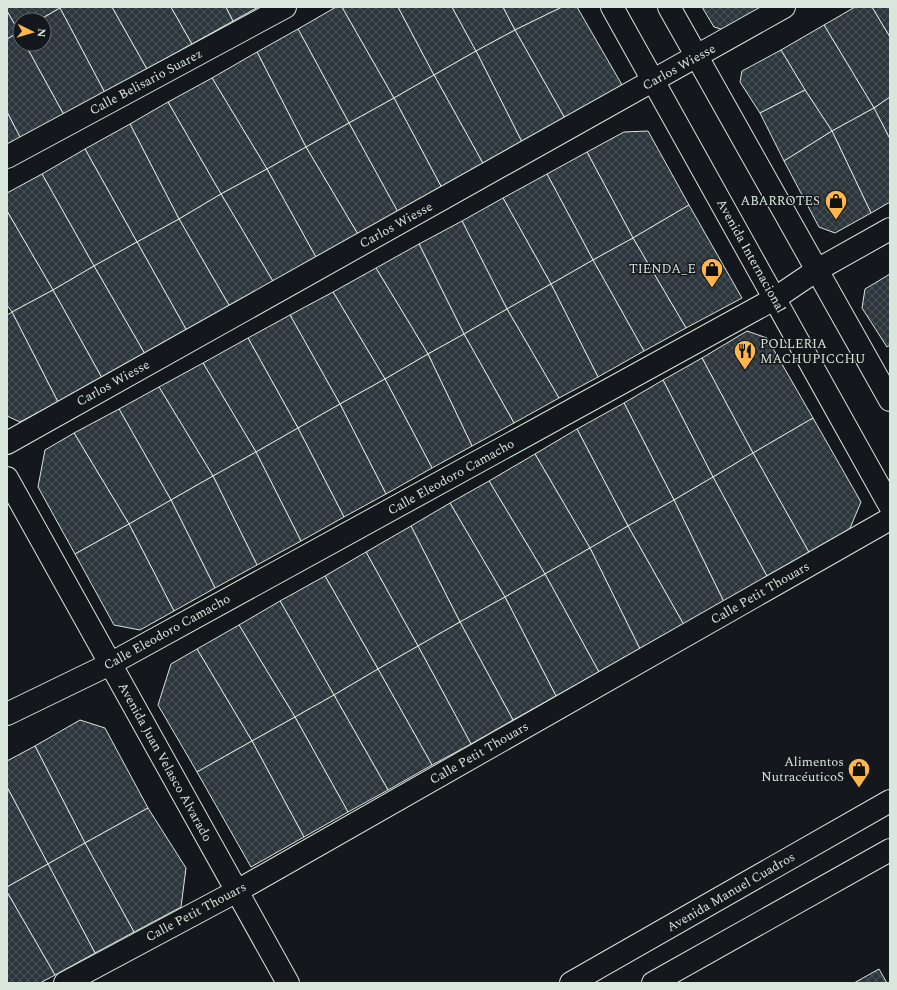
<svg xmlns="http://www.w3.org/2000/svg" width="897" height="990" viewBox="0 0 897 990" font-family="Spectral,serif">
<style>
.building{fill:url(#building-cross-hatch);stroke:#d8e6dc}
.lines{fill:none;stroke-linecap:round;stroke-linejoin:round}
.minor-casing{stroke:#d8e6dc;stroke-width:24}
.major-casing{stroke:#d8e6dc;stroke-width:24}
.minor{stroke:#14181c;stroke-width:22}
.major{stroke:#14181c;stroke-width:22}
.labels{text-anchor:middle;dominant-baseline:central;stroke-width:3;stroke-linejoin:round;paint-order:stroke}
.street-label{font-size:13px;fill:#d8e6dc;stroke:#14181c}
.poi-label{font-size:13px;fill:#d8e6dc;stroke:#14181c;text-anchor:end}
</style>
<defs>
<pattern id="building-cross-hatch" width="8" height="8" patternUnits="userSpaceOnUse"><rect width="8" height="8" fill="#2c363c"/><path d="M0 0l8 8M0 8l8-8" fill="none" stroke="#4a5358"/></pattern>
</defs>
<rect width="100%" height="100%" fill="#14181c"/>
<g class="building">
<polygon points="7,7 60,7 60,8 39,20 20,20 20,31 19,32 7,11"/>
<polygon points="62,7 112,7 147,69 105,93 60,8"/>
<polygon points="112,7 171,7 192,44 147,69"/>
<polygon points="171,7 226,7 233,21 192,44"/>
<polygon points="226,7 258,7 233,21"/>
<polygon points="336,7 342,7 394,98 349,123 298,29"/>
<polygon points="342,7 398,7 434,75 394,98"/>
<polygon points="398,7 452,7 476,51 434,75"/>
<polygon points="452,7 503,7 515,30 476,51"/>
<polygon points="503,7 562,7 515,30"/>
<polygon points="562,7 577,7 625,90 567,122 515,30"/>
<polygon points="702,7 761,7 762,9 724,30 714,27"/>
<polygon points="855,7 872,7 890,37 890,97 874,108 824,25"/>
<polygon points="872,7 890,7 890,37"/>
<polygon points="60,8 105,93 64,115 25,44 44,44 44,20 39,20"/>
<polygon points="7,11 19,32 7,39"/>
<polygon points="824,25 874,108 832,131 805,90 781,50"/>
<polygon points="298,29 349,123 306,147 257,52"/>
<polygon points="515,30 567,122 524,146 476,51"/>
<polygon points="19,32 20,35 20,44 25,44 64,115 21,139 7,112 7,39"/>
<polygon points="781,50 805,90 760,113 740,82 742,71"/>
<polygon points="476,51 524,146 485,167 434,75"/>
<polygon points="257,52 306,147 267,169 212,78"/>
<polygon points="434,75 485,167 443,190 394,98"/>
<polygon points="212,78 267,169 221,194 168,102"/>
<polygon points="805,90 832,131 784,161 760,113"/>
<polygon points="890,97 890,139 874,108"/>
<polygon points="394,98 443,190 399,214 349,123"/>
<polygon points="168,102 221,194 179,219 130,124"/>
<polygon points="874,108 890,139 890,202 871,213 832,131"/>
<polygon points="7,112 21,139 7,147"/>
<polygon points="349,123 399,214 359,236 306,147"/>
<polygon points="130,124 179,219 137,242 85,149"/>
<polygon points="648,131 689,205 633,238 587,152 624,132"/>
<polygon points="832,131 871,213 835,233 819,227 784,161"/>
<polygon points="306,147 359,236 317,259 267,169"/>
<polygon points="85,149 137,242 94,266 42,174"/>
<polygon points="587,152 633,238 593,260 547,174"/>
<polygon points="267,169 317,259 274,283 221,194"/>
<polygon points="42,174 94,266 53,290 7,211 7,193"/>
<polygon points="547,174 593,260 551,284 503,198"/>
<polygon points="221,194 274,283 230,307 179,219"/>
<polygon points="503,198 551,284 507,309 462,221"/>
<polygon points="689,205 742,298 686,328 633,238"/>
<polygon points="7,211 53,290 12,312 7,305"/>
<polygon points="179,219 230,307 187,331 137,242"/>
<polygon points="462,221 507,309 464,334 419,244"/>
<polygon points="633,238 686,328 644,351 593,260"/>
<polygon points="137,242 187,331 145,354 94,266"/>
<polygon points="419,244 464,334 428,354 376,268"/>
<polygon points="593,260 644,351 598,377 551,284"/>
<polygon points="94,266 145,354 102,378 53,290"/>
<polygon points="376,268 428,354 385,379 333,292"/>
<polygon points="890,274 890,345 887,347 862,308 865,289"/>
<polygon points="551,284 598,377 559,398 507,309"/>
<polygon points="53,290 102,378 58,402 12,312"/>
<polygon points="333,292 385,379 340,404 290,315"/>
<polygon points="507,309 559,398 514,423 464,334"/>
<polygon points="12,312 58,402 20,422 7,416 7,315"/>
<polygon points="290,315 340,404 298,428 248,338"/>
<polygon points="747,331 767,338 813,418 753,453 702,358"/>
<polygon points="464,334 514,423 472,446 428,354"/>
<polygon points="248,338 298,428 256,452 203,363"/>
<polygon points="428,354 472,446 432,468 385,379"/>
<polygon points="702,358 753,453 713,477 663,380"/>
<polygon points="203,363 256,452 213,476 159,387"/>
<polygon points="385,379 432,468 386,494 340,404"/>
<polygon points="663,380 713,477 674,500 624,403"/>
<polygon points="159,387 213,476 171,500 119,409"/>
<polygon points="624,403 674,500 628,526 577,429"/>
<polygon points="340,404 386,494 344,517 298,428"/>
<polygon points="119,409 171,500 129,524 74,433"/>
<polygon points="813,418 861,502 848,533 810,554 753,453"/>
<polygon points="298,428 344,517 301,541 256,452"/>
<polygon points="577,429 628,526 590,548 535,454"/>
<polygon points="74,433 129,524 75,554 38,487 45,450"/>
<polygon points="256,452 301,541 257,565 213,476"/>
<polygon points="753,453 810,554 768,578 713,477"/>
<polygon points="535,454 590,548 545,574 489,481"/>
<polygon points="213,476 257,565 215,588 171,500"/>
<polygon points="713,477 768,578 724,602 674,500"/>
<polygon points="489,481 545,574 505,597 450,503"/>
<polygon points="171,500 215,588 174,611 129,524"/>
<polygon points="674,500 724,602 684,625 628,526"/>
<polygon points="450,503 505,597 460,622 411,526"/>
<polygon points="129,524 174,611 140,630 114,625 75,554"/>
<polygon points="411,526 460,622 418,646 366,552"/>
<polygon points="628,526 684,625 640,649 590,548"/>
<polygon points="590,548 640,649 599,672 545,574"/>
<polygon points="366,552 418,646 378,669 325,576"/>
<polygon points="545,574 599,672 556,696 505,597"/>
<polygon points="325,576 378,669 334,695 280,601"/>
<polygon points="505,597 556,696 513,720 460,622"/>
<polygon points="280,601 334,695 295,717 239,625"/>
<polygon points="460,622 513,720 471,744 418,646"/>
<polygon points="239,625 295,717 252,741 197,649"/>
<polygon points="418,646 471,744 432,765 378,669"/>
<polygon points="197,649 252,741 197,772 158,705 171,664"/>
<polygon points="378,669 432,765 388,790 334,695"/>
<polygon points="334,695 388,790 348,812 295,717"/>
<polygon points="295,717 348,812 304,837 252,741"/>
<polygon points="80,720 105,728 148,808 85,843 35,746"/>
<polygon points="252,741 304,837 251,867 197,772"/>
<polygon points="35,746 85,843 48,864 7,787 7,761"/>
<polygon points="7,787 48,864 7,887"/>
<polygon points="148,808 186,868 181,907 134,932 85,843"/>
<polygon points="85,843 134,932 95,953 48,864"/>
<polygon points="48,864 95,953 55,975 7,892 7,887"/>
<polygon points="7,892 55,975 40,983 7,983"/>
<polygon points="879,969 887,983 854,983"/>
</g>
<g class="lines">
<g class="minor-casing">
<g id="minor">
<polyline points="7,157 285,7"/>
<polyline points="7,443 784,7"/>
<polyline points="7,478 288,983"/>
<polyline points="7,714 110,664 774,299 817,270 890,229"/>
<polyline points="65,983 237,891 890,519"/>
<polyline points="571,983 890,801"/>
<polyline points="653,983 890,850"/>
</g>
</g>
<g class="major-casing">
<g id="major">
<polyline points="612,7 890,506"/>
<polyline points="669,7 890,400"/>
</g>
</g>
<use href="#minor" class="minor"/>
<use href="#major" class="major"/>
</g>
<defs>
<g id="shop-pin" transform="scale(1.15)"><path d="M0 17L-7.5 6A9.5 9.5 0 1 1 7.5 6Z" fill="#ffb74d" stroke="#14181c"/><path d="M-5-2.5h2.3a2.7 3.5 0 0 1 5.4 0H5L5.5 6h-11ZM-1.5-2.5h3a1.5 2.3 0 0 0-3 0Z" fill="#111"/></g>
<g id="restaurant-pin" transform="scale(1.15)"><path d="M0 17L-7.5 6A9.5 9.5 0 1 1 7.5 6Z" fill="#ffb74d" stroke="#14181c"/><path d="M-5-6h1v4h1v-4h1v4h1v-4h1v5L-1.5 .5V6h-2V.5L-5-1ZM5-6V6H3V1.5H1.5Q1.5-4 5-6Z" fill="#111"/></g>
</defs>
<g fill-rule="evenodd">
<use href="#shop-pin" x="836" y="201"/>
<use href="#shop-pin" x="712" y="269"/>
<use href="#restaurant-pin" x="745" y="351"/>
<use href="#shop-pin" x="859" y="769"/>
</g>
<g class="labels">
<g class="street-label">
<text transform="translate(679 67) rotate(-29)">Carlos Wiesse</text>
<text transform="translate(146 82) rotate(-28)">Calle Belisario Suarez</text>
<text transform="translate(396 225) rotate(-29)">Carlos Wiesse</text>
<text transform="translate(751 256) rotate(61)">Avenida Internacional</text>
<text transform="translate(113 383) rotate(-29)">Carlos Wiesse</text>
<text transform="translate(451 477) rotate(-29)">Calle Eleodoro Camacho</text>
<text transform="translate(760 593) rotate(-30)">Calle Petit Thouars</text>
<text transform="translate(167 632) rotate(-29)">Calle Eleodoro Camacho</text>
<text transform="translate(479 753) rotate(-30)">Calle Petit Thouars</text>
<text transform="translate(165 762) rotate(61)">Avenida Juan Velasco Alvarado</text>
<text transform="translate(731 892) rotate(-30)">Avenida Manuel Cuadros</text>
<text transform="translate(196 912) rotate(-28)">Calle Petit Thouars</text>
</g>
<g class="poi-label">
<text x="820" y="201">ABARROTES</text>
<text x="696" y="269">TIENDA_E</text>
<text x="760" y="344" text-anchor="start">POLLERIA<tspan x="760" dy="15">MACHUPICCHU</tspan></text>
<text x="844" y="762">Alimentos<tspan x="844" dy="15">NutracéuticoS</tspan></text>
</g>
</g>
<rect width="897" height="990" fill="none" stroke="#d8e6dc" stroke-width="16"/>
<g transform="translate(32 32) rotate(95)"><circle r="19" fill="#14181c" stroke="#626a69"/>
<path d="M0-3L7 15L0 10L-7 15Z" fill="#ffb74d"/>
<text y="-6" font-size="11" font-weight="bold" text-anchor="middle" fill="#d8e6dc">N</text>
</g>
</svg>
